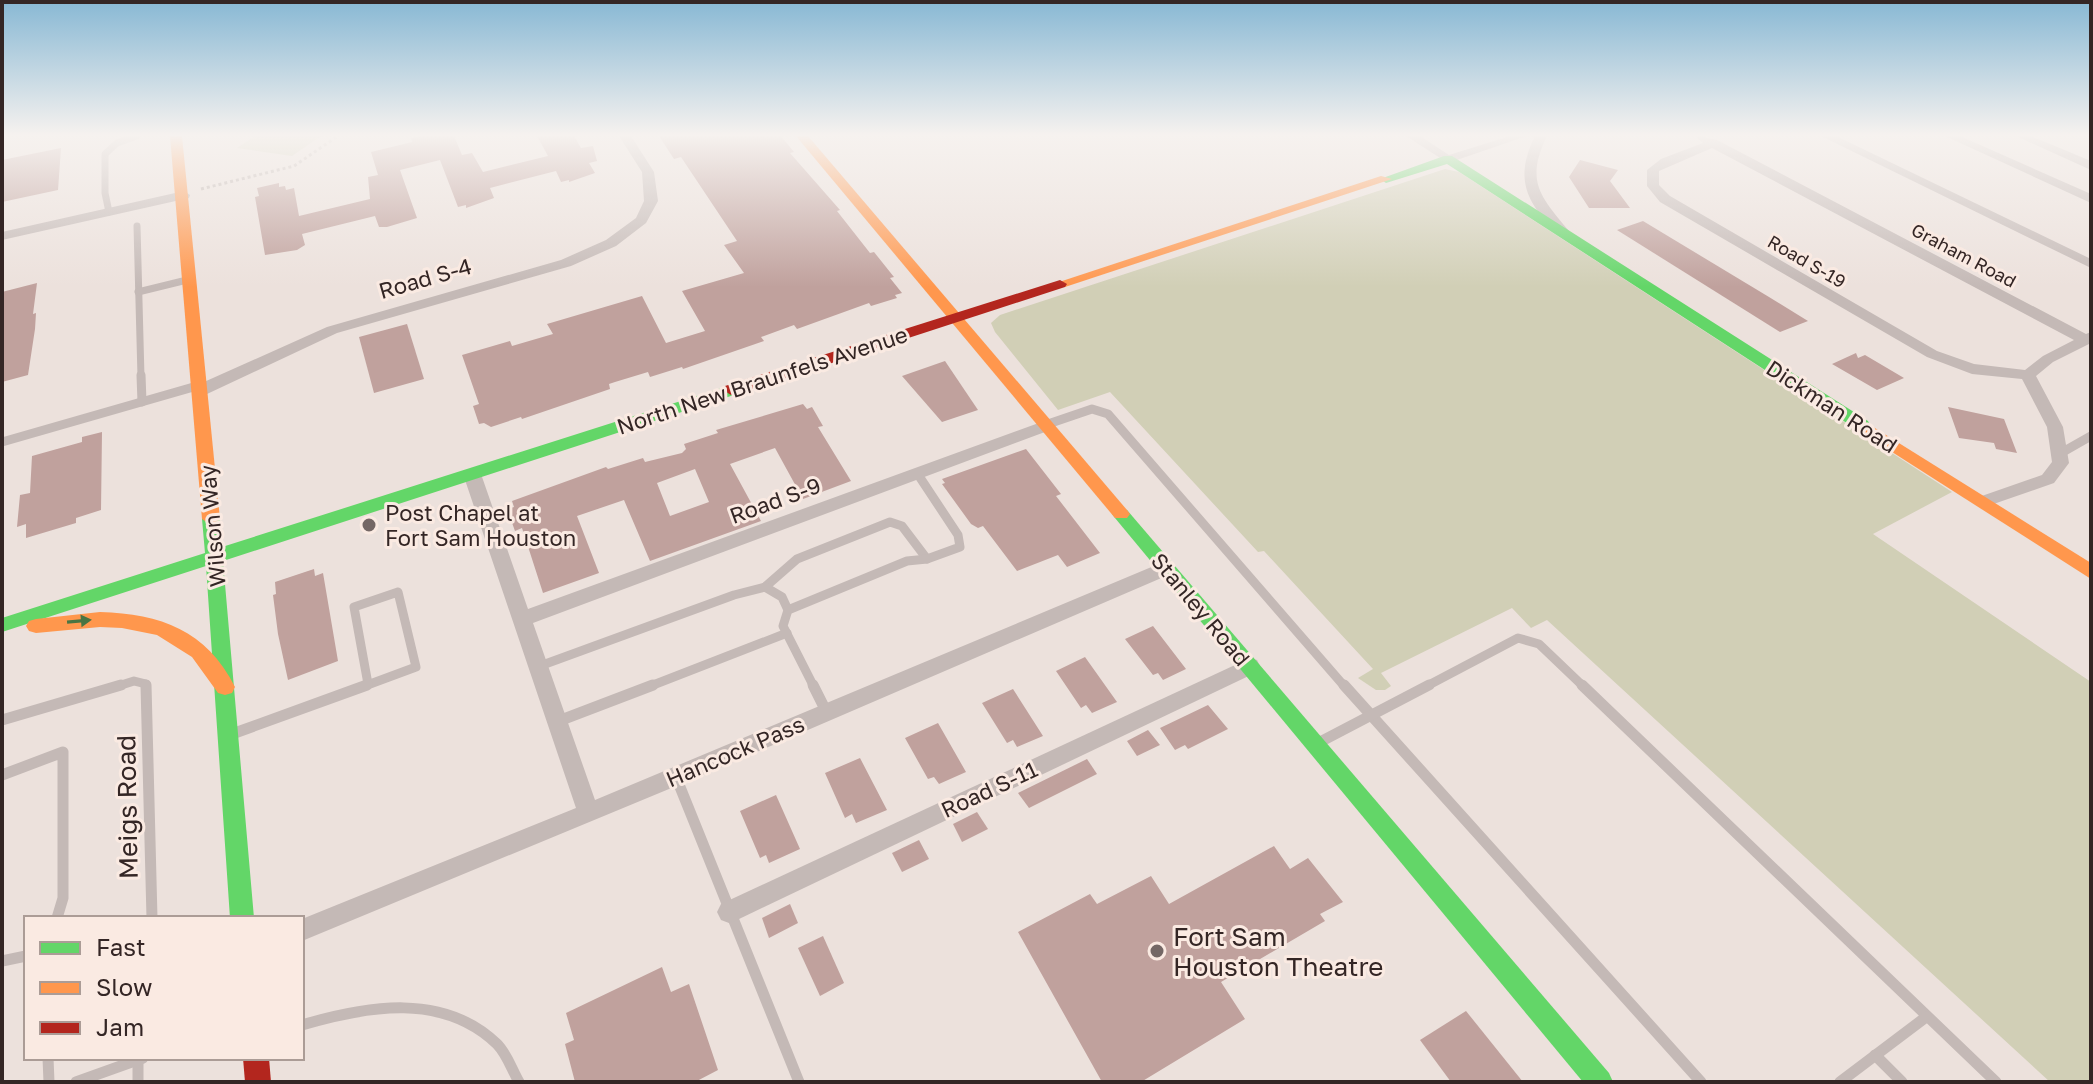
<svg xmlns="http://www.w3.org/2000/svg" width="2093" height="1084" viewBox="0 0 2093 1084" font-family="'Golos Text',sans-serif">
<style>
.green{fill:#d1cfb6}
.building{fill:#c0a19d;fill-rule:evenodd}
.lines{fill:none;stroke-linecap:round;stroke-linejoin:round}
.path{stroke:#bdb2ae;stroke-width:3;stroke-dasharray:3 3;stroke-linecap:butt}
.lane-far2{stroke:#c4b9b6;stroke-width:7}
.lane-far1{stroke:#c4b9b6;stroke-width:9}
.lane{stroke:#c4b9b6;stroke-width:11}
.street{fill:#c4b9b6;fill-rule:evenodd}
.fast{fill:#63d668;fill-rule:evenodd}
.slow{fill:#ff974d;fill-rule:evenodd}
.jam{fill:#b3261e;fill-rule:evenodd}
.oneway{fill:#497543}
.poi-dot{fill:#746765;stroke:#faeae2;stroke-width:3}
.labels{text-anchor:middle;dominant-baseline:central;stroke-width:6;stroke-linejoin:round;paint-order:stroke}
.far-street-label{font-size:18px;fill:#342625;stroke:#faeae2}
.street-label{font-size:22px;fill:#342625;stroke:#faeae2}
.poi-label{font-size:22px;fill:#342625;stroke:#faeae2;text-anchor:start}
.near-street-label{font-size:26px;fill:#342625;stroke:#faeae2}
.near-poi-label{font-size:26px;fill:#342625;stroke:#faeae2;text-anchor:start}
</style>
<rect width="100%" height="100%" fill="#ece1dc"/>
<g class="green">
<polygon points="255,136 321,136 292,156 237,148"/>
<polygon points="1445,169 1459,172 1952,492 1873,534 2091,682 2091,1082 2050,1082 1547,620 1531,628 1512,608 1381,673 1391,686 1385,690 1376,690 1358,678 1373,669 1264,551 1258,552 1110,392 1058,410 995,332 991,323 1000,315"/>
</g>
<g class="building">
<polygon points="423,136 454,136 462,155 472,153 483,172 548,156 537,136 574,136 581,148 593,146 597,161 589,163 595,173 569,182 569,180 561,182 556,171 490,188 494,198 466,208 466,205 458,207 440,160 400,170 417,218 387,227 379,227 375,216 302,234 305,245 297,250 265,255 255,197 259,196 257,188 279,183 279,187 285,186 286,190 294,188 299,216 370,199 368,177 378,175 371,152 412,142 411,138"/>
<polygon points="659,136 781,136 794,152 790,153 840,210 837,211 870,253 874,252 894,277 890,278 902,293 895,295 897,298 871,306 869,303 797,329 794,325 761,337 764,341 683,369 682,367 650,377 648,372 615,382 609,384 610,389 522,419 521,417 491,427 484,423 479,424 473,406 479,404 462,355 510,341 512,346 553,334 547,324 642,296 666,343 705,331 682,291 744,273 724,245 737,241 681,157 674,159"/>
<polygon points="61,148 58,190 2,202 2,160"/>
<polygon points="1580,160 1618,170 1610,181 1630,208 1589,208 1569,177"/>
<polygon points="1643,221 1769,297 1808,321 1780,332 1617,230"/>
<polygon points="37,283 33,314 36,313 35,329 28,375 2,382 2,292"/>
<polygon points="407,324 424,379 374,393 359,337"/>
<polygon points="1856,353 1858,358 1865,355 1904,378 1877,390 1832,364"/>
<polygon points="945,361 978,410 942,422 902,376"/>
<path d="M803 404 807 409 812 407 823 426 818 427 851 481 803 499 775 448 730 464 761 521 650 561 624 500 577 516 599 573 543 593 522 528 515 531 507 509 514 507 512 501 606 467 608 469 643 458 645 462 682 453 686 449 684 444 718 433 716 430ZM695 469 709 502 670 516 657 483Z"/>
<polygon points="1948,407 2004,419 2017,453 1996,449 1994,443 1959,438"/>
<polygon points="102,432 101,510 76,518 76,523 26,538 26,524 17,527 20,495 30,493 32,456 82,442 82,437"/>
<polygon points="1026,449 1061,494 1056,496 1100,553 1067,567 1058,555 1017,571 983,526 978,528 971,524 942,484 945,483 942,479"/>
<polygon points="314,569 315,576 323,573 338,661 288,680 278,634 273,595 276,594 275,582"/>
<polygon points="1153,626 1186,669 1163,680 1158,673 1153,675 1125,639"/>
<polygon points="1085,657 1117,702 1092,713 1086,705 1081,708 1056,671"/>
<polygon points="1013,689 1043,736 1017,747 1013,740 1007,743 982,703"/>
<polygon points="1208,705 1228,729 1188,749 1185,745 1175,750 1160,728"/>
<polygon points="938,723 966,772 939,784 934,777 928,779 905,738"/>
<polygon points="1148,730 1160,745 1137,756 1127,741"/>
<polygon points="860,758 887,810 856,823 852,814 845,818 825,773"/>
<polygon points="1087,759 1097,774 1029,808 1018,793"/>
<polygon points="776,795 800,849 769,863 766,855 760,858 740,811"/>
<polygon points="977,812 988,829 962,842 953,824"/>
<polygon points="919,840 929,859 902,872 892,853"/>
<polygon points="1274,846 1290,869 1308,858 1343,902 1320,914 1325,921 1221,982 1245,1019 1141,1082 1102,1082 1018,932 1090,894 1097,904 1151,876 1169,904"/>
<polygon points="790,904 798,923 769,938 762,918"/>
<polygon points="823,936 844,983 820,996 798,948"/>
<polygon points="662,967 671,992 689,984 718,1070 695,1082 575,1082 565,1044 574,1040 566,1013"/>
<polygon points="1466,1011 1523,1082 1451,1082 1420,1040"/>
</g>
<g class="lines">
<polyline class="path" points="201,189 294,166 338,136"/>
<g class="lane-far2">
<polyline points="109,212 105,193 105,154 117,143 137,136"/>
<polyline points="137,226 141,377"/>
<polyline points="138,292 191,279"/>
</g>
<g class="lane-far1">
<polyline points="141,375 142,402"/>
<polyline points="1048,424 1092,409 1108,414 1345,687"/>
<polyline points="2,442 197,386"/>
<polyline points="2061,453 2091,436"/>
<polyline points="765,587 797,559 890,522 902,526 927,559"/>
<polyline points="537,667 734,595 765,587 782,597 788,610"/>
<polyline points="115,687 134,681 146,684 146,687"/>
<polyline points="362,687 416,667 398,592 354,607 368,684"/>
<polyline points="648,687 787,633"/>
<polyline points="814,687 783,626 788,610 907,561 927,559 960,547 958,535 917,473"/>
<polyline points="1425,687 1518,638 1539,644 1584,687"/>
</g>
<g class="lane">
<polyline points="146,685 152,918"/>
<polyline points="813,685 827,713"/>
<polyline points="1344,685 1701,1082"/>
<polyline points="1582,685 1996,1082"/>
<polyline points="2,720 121,685"/>
<polyline points="556,722 653,685"/>
<polyline points="232,734 367,685"/>
<polyline points="1318,743 1429,685"/>
<polyline points="2,775 63,752 63,898 57,918"/>
<polyline points="676,777 799,1082"/>
<polyline points="2,961 26,956"/>
<path d="M302 1025C367 1006 443 992 497 1044 507 1054 512 1070 519 1082"/>
<polyline points="1875,1055 1902,1082"/>
<polyline points="48,1058 49,1082"/>
<polyline points="138,1058 138,1082"/>
<polyline points="76,1082 143,1058"/>
<polyline points="1840,1082 1926,1017"/>
</g>
<g class="street">
<polygon points="619,136 631,136 654,172 658,201 646,223 616,246 571,266 337,333 207,394 201,395 193,390 195,386 327,327 561,260 606,240 636,218 644,201 642,172"/>
<polygon points="1406,136 1420,136 1449,155 1510,136 1527,136 1448,163"/>
<path d="M1535 136H1547C1525 181 1540 196 1569 231L1567 234H1557C1526 201 1514 179 1535 136Z"/>
<path d="M1699 136 1717 140 2086 334 2091 332V343L2053 362 2036 376 2063 427 2069 463 2054 483 1982 508 1973 502 1976 498 2042 475 2052 462 2047 427 2022 379 1972 374 1927 357 1660 202 1647 186V170L1661 159 1703 143 1697 138ZM1712 148 2074 340 2043 356 2025 370 1974 364 1937 351 1670 196 1659 185V171Z"/>
<polygon points="1821,136 1836,136 2091,259 2091,268"/>
<polygon points="1945,136 1960,136 2091,194 2091,203"/>
<polygon points="2016,136 2031,136 2091,161 2091,170"/>
<polygon points="184,191 190,195 189,198 2,240 2,232"/>
<polygon points="1047,420 1055,425 1053,429 533,623 595,800 1161,563 1173,563 1176,568 1173,573 710,772 302,941 302,919 576,808 463,474 466,470 478,470 481,474 528,609"/>
<polygon points="1250,658 1257,660 1260,666 1257,672 737,920 729,923 721,920 717,912 721,904"/>
</g>
<g class="fast">
<polygon points="1444,156 1452,156 1868,421 1870,425 1868,429 1856,429 1447,164 1386,183 1380,179"/>
<polygon points="731,385 739,390 737,394 223,561 254,918 230,918 206,566 2,632 2,618 205,553 202,519 205,515 211,513 220,519 222,547"/>
<polygon points="1121,508 1127,510 1609,1073 1613,1082 1583,1082 1115,518 1112,514 1115,510"/>
</g>
<g class="slow">
<polygon points="170,136 182,136 220,519 211,525 202,519"/>
<polygon points="796,136 808,136 1127,510 1130,514 1127,518 1115,518"/>
<polygon points="1381,176 1392,179 1065,287 1055,287 1053,284"/>
<polygon points="1862,420 2091,563 2091,579 1856,429 1854,425 1856,421"/>
<path d="M100 612C161 614 206 630 235 687L232 693 225 695 218 693 192 657 157 635 122 628 100 627 36 633 29 631 26 626 29 621 36 619Z"/>
</g>
<g class="jam">
<polygon points="1060,280 1067,284 1065,287 737,394 731,395 723,390 725,386"/>
<polygon points="243,1058 269,1058 271,1082 245,1082"/>
</g>
</g>
<defs><path id="oneway-solid" d="M-6-.8H1V-3.2L6.5 0L1 3.2V.8H-6Z" transform="scale(2)"/></defs>
<use class="oneway" href="#oneway-solid" transform="translate(79 621) rotate(-5)"/>
<linearGradient id="sky" x2="0" y2="1"><stop stop-color="#88b8d4"/><stop offset="0.47" stop-color="#f6f2ef"/><stop offset="1" stop-color="#f6f2ef" stop-opacity="0"/></linearGradient>
<rect width="2093" height="287" fill="url(#sky)"/>
<g class="poi-dot">
<circle cx="369" cy="525" r="8"/>
<circle cx="1157" cy="951" r="8"/>
</g>
<g class="labels">
<g class="far-street-label">
<text transform="translate(1964 255) rotate(28)">Graham Road</text>
<text transform="translate(1807 261) rotate(30)">Road S-19</text>
</g>
<g class="street-label">
<text transform="translate(425 278) rotate(-16)">Road S-4</text>
<text transform="translate(762 380) rotate(-18)">North New Braunfels Avenue</text>
<text transform="translate(1832 406) rotate(33)">Dickman Road</text>
<text transform="translate(775 500) rotate(-20)">Road S-9</text>
<text transform="translate(212 526) rotate(-95)">Wilson Way</text>
<text transform="translate(1201 609) rotate(50)">Stanley Road</text>
<text transform="translate(735 751) rotate(-23)">Hancock Pass</text>
<text transform="translate(989 789) rotate(-25)">Road S-11</text>
</g>
<g class="poi-label">
<text x="385" y="512">Post Chapel at<tspan x="385" dy="25">Fort Sam Houston</tspan></text>
</g>
<g class="near-street-label">
<text transform="translate(127 807) rotate(-91)">Meigs Road</text>
</g>
<g class="near-poi-label">
<text x="1173" y="936">Fort Sam<tspan x="1173" dy="30">Houston Theatre</tspan></text>
</g>
</g>
<rect width="2093" height="1084" fill="none" stroke="#342625" stroke-width="8"/>
<rect x="24" y="916" width="280" height="144" fill="#faeae2" stroke="#ab9c96" stroke-width="2"/>
<rect x="40" y="942" width="40" height="12" fill="#63d668" stroke="#ab9c96" stroke-width="2"/>
<text x="96" y="956" font-size="24" fill="#342625">Fast</text>
<rect x="40" y="982" width="40" height="12" fill="#ff974d" stroke="#ab9c96" stroke-width="2"/>
<text x="96" y="996" font-size="24" fill="#342625">Slow</text>
<rect x="40" y="1022" width="40" height="12" fill="#b3261e" stroke="#ab9c96" stroke-width="2"/>
<text x="96" y="1036" font-size="24" fill="#342625">Jam</text>
</svg>
